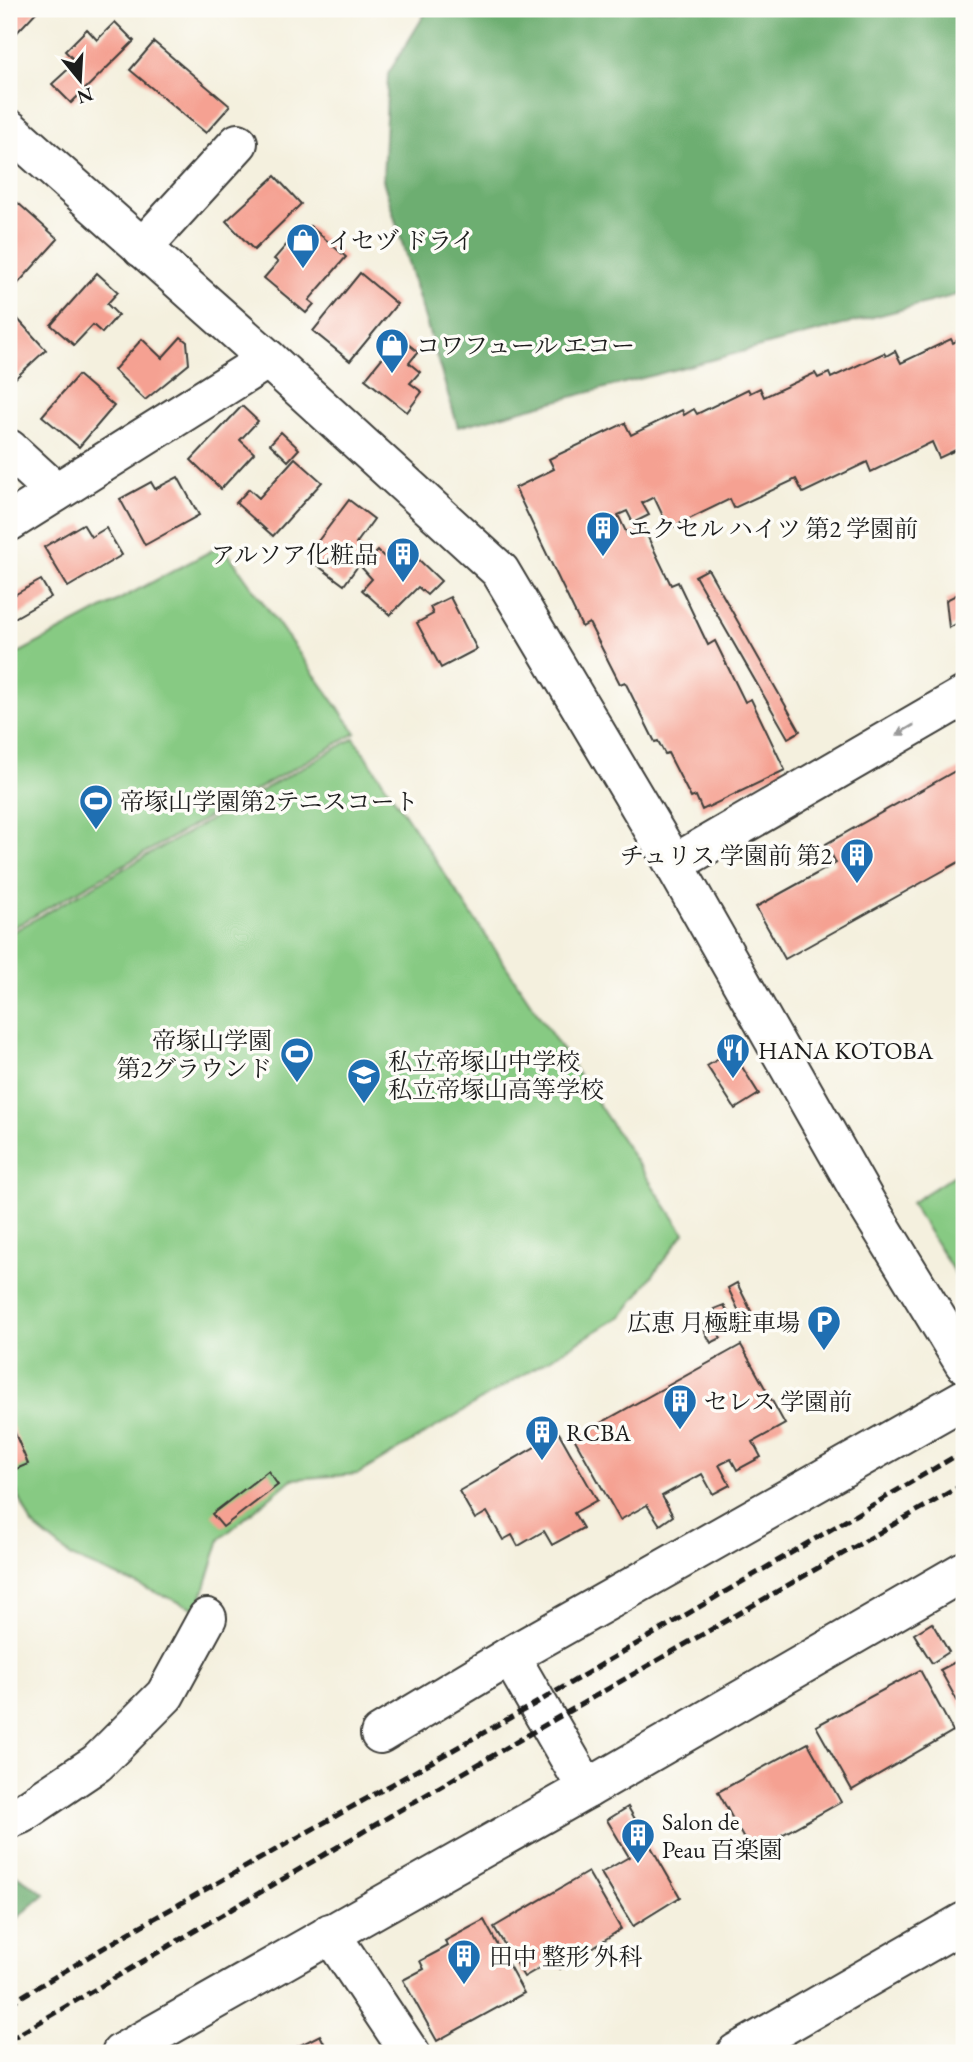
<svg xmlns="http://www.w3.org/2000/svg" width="973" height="2062" viewBox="0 0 973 2062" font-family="'EB Garamond','Noto Serif JP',serif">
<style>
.green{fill:#87ca83;stroke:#527350;stroke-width:2}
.forest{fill:#6dae71;stroke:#446546;stroke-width:2}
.building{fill:#f5a192}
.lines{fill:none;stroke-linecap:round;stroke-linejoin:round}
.minor-casing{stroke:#3c3c39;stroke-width:42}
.minor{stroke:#fff;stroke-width:38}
.rail{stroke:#1c1c1c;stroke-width:5;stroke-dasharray:10 5;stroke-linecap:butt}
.oneway{fill:#999}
.labels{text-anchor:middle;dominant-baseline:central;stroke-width:7;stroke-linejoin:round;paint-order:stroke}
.poi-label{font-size:24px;fill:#1c1c1c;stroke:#fdfcf7;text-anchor:start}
</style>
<rect width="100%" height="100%" fill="#fdfcf7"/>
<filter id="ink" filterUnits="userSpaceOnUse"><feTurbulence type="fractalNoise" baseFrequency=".0143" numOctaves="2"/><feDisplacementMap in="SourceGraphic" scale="14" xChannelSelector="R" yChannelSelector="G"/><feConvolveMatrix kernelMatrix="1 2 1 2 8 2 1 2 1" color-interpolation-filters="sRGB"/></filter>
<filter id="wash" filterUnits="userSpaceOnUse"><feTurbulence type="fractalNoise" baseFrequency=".00686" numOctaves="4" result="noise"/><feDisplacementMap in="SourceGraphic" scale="28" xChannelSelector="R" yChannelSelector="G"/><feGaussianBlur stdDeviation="1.57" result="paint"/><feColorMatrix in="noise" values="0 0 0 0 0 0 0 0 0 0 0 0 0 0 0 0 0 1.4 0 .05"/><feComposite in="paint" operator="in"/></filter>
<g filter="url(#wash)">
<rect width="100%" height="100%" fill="#f4f0de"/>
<g class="green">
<polygon points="222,545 356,733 9,930 9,658"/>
<polygon points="354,738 684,1233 623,1315 358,1474 292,1479 220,1539 198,1610 73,1558 32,1525 16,1490 9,1485 9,934"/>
<polygon points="964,1169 964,1279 955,1274 911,1203"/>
</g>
<g class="forest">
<polygon points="428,9 964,9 964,293 458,427 383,180 388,74"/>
<polygon points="9,1870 45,1894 9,1925"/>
</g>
<g id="blocks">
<g class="building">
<polygon points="9,9 39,9 9,41"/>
<polygon points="115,22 134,41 71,103 52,84 76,62 65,51 87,29 97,40"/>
<polygon points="154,42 230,106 206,133 130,70"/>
<polygon points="275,176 301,204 254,250 226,221"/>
<polygon points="18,203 58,239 13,289 9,285 9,213"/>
<polygon points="310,226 346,257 309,300 314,304 306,313 264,278 278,262 274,259 288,243 292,247"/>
<polygon points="97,273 118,292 107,304 118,315 102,333 93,325 74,345 51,325"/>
<polygon points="360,273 397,304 350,361 313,331"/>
<polygon points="15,316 46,350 9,384 9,322"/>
<polygon points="181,337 187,342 189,364 145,400 114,370 142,339 162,358"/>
<polygon points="399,337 418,352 409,363 420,372 410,383 422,392 407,412 365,379"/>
<polygon points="964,337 964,446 939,458 932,442 871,472 867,462 803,493 796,479 734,508 730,499 669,529 654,497 642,503 649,515 633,523 627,511 618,515 627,534 643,527 671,585 678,582 708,645 715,641 745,702 751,699 785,770 702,810 696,796 691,798 668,753 665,754 658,741 655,742 625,682 620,684 589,623 582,627 515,488 554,469 549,459 625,423 631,435 682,410 684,415 694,409 697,414 748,389 750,393 760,388 764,397 815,373 818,378 829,373 831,378 884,353 886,356 895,351 901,363 951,339 953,343"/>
<polygon points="78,375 114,406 79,447 42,416"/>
<polygon points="242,406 258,421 240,440 254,453 221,489 191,460"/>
<polygon points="281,432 299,449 288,461 270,444"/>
<polygon points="295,458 322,482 273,536 236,503 249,489 259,498"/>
<polygon points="178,477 199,515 145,545 120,499 151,482 155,489"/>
<polygon points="349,500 374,519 356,544 368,552 344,585 306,557"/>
<polygon points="83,524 91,537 106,528 122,555 68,587 44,547"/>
<polygon points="378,551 400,572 415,556 441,581 427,595 418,587 390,615 362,590 372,579 362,568"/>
<polygon points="708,569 800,731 788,738 695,576"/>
<polygon points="41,580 51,597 9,621 9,598"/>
<polygon points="964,591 964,620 949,628 946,600"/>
<polygon points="450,597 477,649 441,668 417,623 433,614 430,607"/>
<polygon points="964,766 964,859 785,959 756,907 836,863 826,844"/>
<polygon points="732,1051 759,1094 735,1109 707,1066"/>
<polygon points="737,1283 751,1311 741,1316 728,1288"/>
<polygon points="724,1305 735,1327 726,1332 714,1309"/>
<polygon points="712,1321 721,1338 711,1343 702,1326"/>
<polygon points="741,1345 785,1424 753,1442 761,1457 737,1470 731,1459 719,1465 730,1485 713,1494 702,1474 662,1496 673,1516 660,1525 647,1505 620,1520 574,1438"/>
<polygon points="9,1419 28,1464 9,1472"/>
<polygon points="559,1433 597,1500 574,1513 583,1528 552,1545 544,1531 518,1546 512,1535 503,1540 487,1512 475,1519 459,1491"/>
<polygon points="268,1471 278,1485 223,1527 212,1514"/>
<polygon points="932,1623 949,1652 932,1663 914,1634"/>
<polygon points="964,1642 964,1713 940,1670 963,1658 960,1651 963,1648 961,1644"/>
<polygon points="920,1670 953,1731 852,1790 816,1726"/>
<polygon points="808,1743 841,1802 751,1852 718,1792"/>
<polygon points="628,1807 680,1897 633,1926 601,1873 629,1857 607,1820"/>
<polygon points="588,1872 621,1929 560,1969 555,1959 524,1977 494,1927"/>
<polygon points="484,1920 524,1993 437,2041 403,1980 424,1969 420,1961 448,1946 445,1941"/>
<polygon points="320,2035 329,2053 285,2053"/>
</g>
</g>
</g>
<g filter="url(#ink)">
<use href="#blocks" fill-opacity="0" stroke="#3c3c39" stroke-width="2"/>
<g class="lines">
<g class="minor-casing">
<g id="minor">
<polyline points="9,129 268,359 500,571 674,864 868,1206 964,1363"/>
<polyline points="142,248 238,143"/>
<polyline points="9,449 56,492"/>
<polyline points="9,522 268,359"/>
<polyline points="674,864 964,696"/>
<polyline points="510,1656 587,1789"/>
<polyline points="380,1734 510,1656 964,1399"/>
<polyline points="9,1819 21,1814 97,1763 165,1695 207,1618"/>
<polyline points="330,1933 410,2053"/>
<polyline points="121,2053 587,1789 964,1571"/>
<polyline points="736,2053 964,1922"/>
</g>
</g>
<use href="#minor" class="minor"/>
<g class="rail">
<polyline points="9,2004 139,1927 538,1702 964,1451"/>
<polyline points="9,2040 550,1722 964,1484"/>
</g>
</g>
<defs><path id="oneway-solid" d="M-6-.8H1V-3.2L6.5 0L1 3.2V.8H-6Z" transform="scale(1.75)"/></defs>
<use class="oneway" href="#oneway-solid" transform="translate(905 730) rotate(150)"/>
</g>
<defs>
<g id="shop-pin" transform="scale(1.75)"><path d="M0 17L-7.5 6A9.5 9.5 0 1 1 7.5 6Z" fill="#1f6fb2" stroke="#fdfcf7"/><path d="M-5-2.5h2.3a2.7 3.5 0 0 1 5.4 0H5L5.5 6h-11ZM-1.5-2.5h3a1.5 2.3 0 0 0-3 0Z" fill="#fff"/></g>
<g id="building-pin" transform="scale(1.75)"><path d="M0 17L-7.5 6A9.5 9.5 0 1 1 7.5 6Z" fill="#1f6fb2" stroke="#fdfcf7"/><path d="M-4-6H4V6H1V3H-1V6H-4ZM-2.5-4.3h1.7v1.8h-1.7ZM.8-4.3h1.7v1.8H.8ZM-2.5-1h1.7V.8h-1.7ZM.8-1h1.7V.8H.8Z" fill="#fff"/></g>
<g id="stadium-pin" transform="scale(1.75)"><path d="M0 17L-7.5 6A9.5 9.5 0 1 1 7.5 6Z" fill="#1f6fb2" stroke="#fdfcf7"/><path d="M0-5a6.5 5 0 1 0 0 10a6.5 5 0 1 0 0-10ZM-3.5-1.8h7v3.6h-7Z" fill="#fff"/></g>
<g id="restaurant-pin" transform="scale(1.75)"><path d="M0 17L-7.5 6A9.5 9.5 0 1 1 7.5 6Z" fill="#1f6fb2" stroke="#fdfcf7"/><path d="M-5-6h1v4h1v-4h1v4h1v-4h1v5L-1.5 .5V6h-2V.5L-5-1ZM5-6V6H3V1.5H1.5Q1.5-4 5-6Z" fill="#fff"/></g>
<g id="school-pin" transform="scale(1.75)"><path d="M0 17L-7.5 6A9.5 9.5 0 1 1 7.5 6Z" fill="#1f6fb2" stroke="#fdfcf7"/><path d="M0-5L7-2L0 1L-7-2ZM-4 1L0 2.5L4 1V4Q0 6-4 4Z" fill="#fff"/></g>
<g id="parking-pin" transform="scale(1.75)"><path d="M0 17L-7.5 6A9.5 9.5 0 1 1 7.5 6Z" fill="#1f6fb2" stroke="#fdfcf7"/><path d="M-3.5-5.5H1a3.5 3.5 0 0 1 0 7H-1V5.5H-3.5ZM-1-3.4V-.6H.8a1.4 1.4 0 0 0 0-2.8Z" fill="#fff"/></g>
</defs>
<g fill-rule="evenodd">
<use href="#shop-pin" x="303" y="240"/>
<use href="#shop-pin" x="392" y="345"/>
<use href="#building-pin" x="603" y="528"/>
<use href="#building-pin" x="403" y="554"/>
<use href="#stadium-pin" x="96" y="801"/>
<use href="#building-pin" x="857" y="855"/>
<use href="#restaurant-pin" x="733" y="1050"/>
<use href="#stadium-pin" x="297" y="1054"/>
<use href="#school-pin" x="364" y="1075"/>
<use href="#parking-pin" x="824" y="1322"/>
<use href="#building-pin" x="680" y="1401"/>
<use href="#building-pin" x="542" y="1432"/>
<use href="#building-pin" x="638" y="1835"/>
<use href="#building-pin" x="464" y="1956"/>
</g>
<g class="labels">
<g class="poi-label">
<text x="328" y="240">イセヅ ドライ</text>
<text x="416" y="345">コワフュール エコー</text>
<text x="628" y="528">エクセル ハイツ 第2 学園前</text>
<text x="378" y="554" text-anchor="end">アルソア化粧品</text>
<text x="120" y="801">帝塚山学園第2テニスコート</text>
<text x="832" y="855" text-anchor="end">チュリス 学園前 第2</text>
<text x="272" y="1040" text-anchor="end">帝塚山学園<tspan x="272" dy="28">第2グラウンド</tspan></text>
<text x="758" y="1050">HANA KOTOBA</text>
<text x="388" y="1061">私立帝塚山中学校<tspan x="388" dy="28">私立帝塚山高等学校</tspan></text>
<text x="800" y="1322" text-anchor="end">広恵 月極駐車場</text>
<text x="704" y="1401">セレス 学園前</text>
<text x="566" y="1432">RCBA</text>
<text x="662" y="1821">Salon de<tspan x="662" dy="28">Peau 百楽園</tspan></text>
<text x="489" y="1956">田中 整形 外科</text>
</g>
</g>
<rect width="973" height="2062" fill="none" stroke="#fdfcf7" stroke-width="35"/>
<g transform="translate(80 80) rotate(162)" stroke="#fdfcf7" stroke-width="5" paint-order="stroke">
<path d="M0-5L12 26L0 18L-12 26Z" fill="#1c1c1c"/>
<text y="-10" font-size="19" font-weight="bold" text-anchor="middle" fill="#1c1c1c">N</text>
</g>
</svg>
